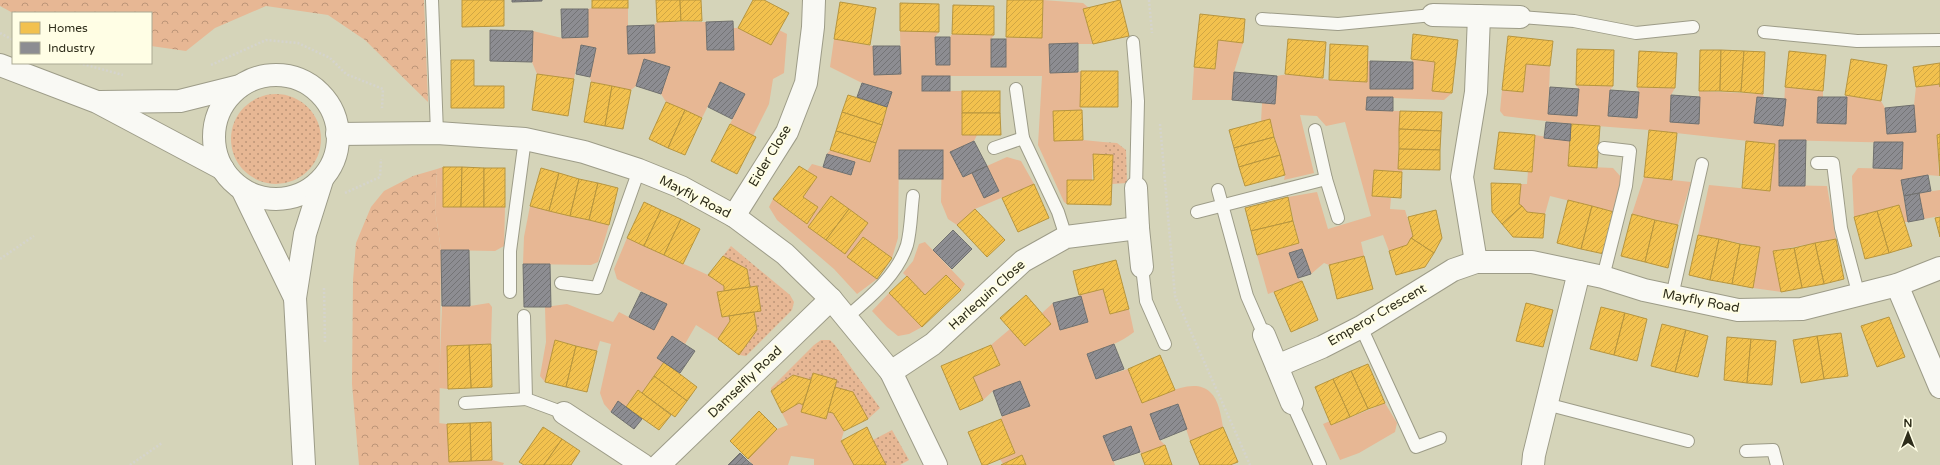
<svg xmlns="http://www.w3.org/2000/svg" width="1940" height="465" viewBox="0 0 1940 465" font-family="'Varela Round',sans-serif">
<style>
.grass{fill:url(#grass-dots)}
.forest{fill:url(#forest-crowns)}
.garden{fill:#e7b794;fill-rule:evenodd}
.homes{fill:url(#homes-hatch);stroke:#b7953e}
.industry{fill:url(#industry-hatch);stroke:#70706e}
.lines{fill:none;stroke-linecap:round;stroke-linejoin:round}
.service-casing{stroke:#9d9c88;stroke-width:14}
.minor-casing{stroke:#9d9c88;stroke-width:24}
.tertiary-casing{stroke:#9d9c88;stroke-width:24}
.path{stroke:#d5d4cc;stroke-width:2.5;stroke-dasharray:2 2;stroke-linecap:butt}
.service{stroke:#f9f9f4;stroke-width:12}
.minor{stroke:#f9f9f4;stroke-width:22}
.tertiary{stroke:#f9f9f4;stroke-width:22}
.labels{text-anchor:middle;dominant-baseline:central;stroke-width:4;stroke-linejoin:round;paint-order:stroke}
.street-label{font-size:13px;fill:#2e2d1a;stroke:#fffee5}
</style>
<defs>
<pattern id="grass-dots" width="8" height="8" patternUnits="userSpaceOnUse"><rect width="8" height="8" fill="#e7b794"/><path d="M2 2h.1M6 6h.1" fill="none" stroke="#bc9578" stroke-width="1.8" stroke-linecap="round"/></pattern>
<pattern id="forest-crowns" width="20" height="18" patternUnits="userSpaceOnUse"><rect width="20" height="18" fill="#e7b794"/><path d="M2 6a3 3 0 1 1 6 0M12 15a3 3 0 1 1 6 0" fill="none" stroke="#bc9578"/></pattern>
<pattern id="homes-hatch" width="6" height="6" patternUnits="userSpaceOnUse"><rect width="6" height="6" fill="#f2c14e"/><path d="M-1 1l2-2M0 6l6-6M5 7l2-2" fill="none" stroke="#d0a644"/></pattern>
<pattern id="industry-hatch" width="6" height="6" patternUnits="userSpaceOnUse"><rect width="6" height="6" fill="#8d8d92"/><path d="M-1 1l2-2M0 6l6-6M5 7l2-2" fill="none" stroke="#747476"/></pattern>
</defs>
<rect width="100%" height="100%" fill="#d5d4b9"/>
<g class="grass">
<circle cx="276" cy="139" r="45"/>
<polygon points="1103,142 1117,143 1126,150 1127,183 1112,184 1113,155 1103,155"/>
<polygon points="731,246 790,295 794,302 792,310 746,356 739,355 757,330 754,312 761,310 757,286 750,287 747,269 723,256"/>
<polygon points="821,340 830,340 835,345 880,408 868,419 835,387 837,380 813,373 811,380 793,375 771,391 771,388 814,345"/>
<polygon points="892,430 909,460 900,465 886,465 873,440"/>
</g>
<g class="forest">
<polygon points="0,0 424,0 428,102 365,40 328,15 266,6 215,28 186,51 151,46 151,13 13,13 0,6"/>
<polygon points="437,169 435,209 441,250 439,465 359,465 352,384 353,280 356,243 371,207 384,191 413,176"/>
</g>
<g class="garden">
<path d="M1043 0 1083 3 1089 8 1083 10 1093 44H1049L1050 73 1078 72 1081 71 1080 107 1082 110 1053 111 1054 140H1083L1103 142V155L1093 154 1092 180H1067V204L1064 202 1038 145 1042 76H923V91H962V135H977L974 141 951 152 963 177 972 173 984 197 999 191 987 166 1007 157 1021 161 1034 184 975 209 957 225 948 219 941 202 942 150H899L898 238 892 258 863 237 848 257 877 279 857 294 834 269 777 220 769 207 773 199 807 224 818 207 803 197 817 177 807 171 812 164 851 175 855 162 827 154 830 150 870 162 892 92 862 83 830 67 834 39 873 46 874 75 901 74 900 31 939 32 935 37 936 65H950V37L952 34 994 35 991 39V67H1006V37L1042 38ZM831 196 868 223 845 254 808 227Z"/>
<polygon points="592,8 628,8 628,54 655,53 654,25 657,22 706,22 707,50 734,50 733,28 738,28 771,45 779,30 787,34 784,73 773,79 769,104 753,136 730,124 745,94 720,82 702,118 666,102 661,94 670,67 644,59 636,86 631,90 591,82 590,77 596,48 581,45 574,79 537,74 532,62 533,31 562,38 588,37 588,9"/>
<polygon points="1218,40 1243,43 1234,72 1232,100 1192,100 1194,67 1215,69"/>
<path d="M1411 59 1435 62 1432 90 1452 93 1444 100 1367 97 1366 110 1400 111 1398 169H1403L1402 172 1374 170 1372 196 1391 198 1390 209 1405 210 1413 236 1407 245 1389 251 1383 235 1361 242 1364 256 1329 265 1324 263 1311 274 1302 249 1289 253 1298 278 1302 281 1268 294 1257 255 1299 243 1288 197 1317 192 1328 229 1371 216 1345 122 1326 126 1317 116 1300 115 1314 173 1284 180 1285 175 1270 120 1261 122 1262 103H1275L1277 76C1294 72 1313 77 1329 80 1341 82 1354 81 1366 82L1368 61H1370V89H1412L1413 62Z"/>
<polygon points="1526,64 1550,66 1548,114 1579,89 1576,85 1613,86 1610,90 1608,116 1637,118 1639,92 1637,87 1675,88 1671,95 1670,122 1699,124 1699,91 1763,94 1764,97 1757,97 1754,123 1783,126 1785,87 1823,91 1823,97 1818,97 1817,123 1846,124 1847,98 1845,95 1881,101 1885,108 1887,134 1901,133 1914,105 1916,87 1940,84 1940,134 1937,135 1939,176 1928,175 1901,181 1908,222 1904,222 1899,205 1854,217 1852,176 1858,168 1902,169 1903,143 1779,140 1779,185 1827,186 1836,239 1773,251 1781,292 1753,288 1760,247 1698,235 1709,185 1770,191 1775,144 1649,130 1571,124 1504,116 1500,111 1502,90 1523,92"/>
<polygon points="1535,135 1570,141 1568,166 1613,168 1621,177 1614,212 1550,196 1545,214 1527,212 1519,204 1521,184 1527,184 1528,171 1532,171"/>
<polygon points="443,167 443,207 505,207 504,246 495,251 441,250 435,209 437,169"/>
<polygon points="1644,177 1691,182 1678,225 1632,214"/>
<polygon points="1940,190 1940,216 1924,219 1919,193"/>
<polygon points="530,206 609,225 598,262 591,265 523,264 524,237"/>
<polygon points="627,238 708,275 724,286 724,291 717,292 722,317 729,316 730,321 718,339 696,325 685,344 672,336 657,357 664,362 642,393 638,391 626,407 618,401 611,412 604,404 600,393 611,344 600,341 597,351 555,340 545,382 540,376 546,342 545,307 567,304 613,322 619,312 654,330 666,304 617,279 614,269"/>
<polygon points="925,242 965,284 961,290 946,275 925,295 903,273 913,261 919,244"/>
<path d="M1103 289 1110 314 1129 309 1134 332C1121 343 1103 348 1087 354L1096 379 1128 369 1143 403C1160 396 1194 376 1210 392 1219 400 1221 416 1223 427L1190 441 1178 404 1150 414 1160 440 1165 445 1141 454 1131 426 1104 436 1115 465H1026L1022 455 1003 464 1000 459 1015 453 1001 419 1002 416 1030 406 1020 381 993 391 983 400 973 377 1000 365 991 345 1010 329 1025 346 1050 324 1042 313 1053 303 1060 330 1088 322 1081 296 1079 295Z"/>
<polygon points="889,293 922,327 909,334 898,336 887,327 872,311"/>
<polygon points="489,303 492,307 491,344 447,346 448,389 439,388 442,306 470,306"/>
<polygon points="799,403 826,418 828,412 833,413 844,431 841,441 854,465 814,465 814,459 791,456 788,465 753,465 748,459 777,429 788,425 782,413"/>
<polygon points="1385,403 1397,423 1395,432 1359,453 1340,460 1323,424 1330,421 1332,425"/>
<polygon points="438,423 447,424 449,462 492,460 504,463 503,465 439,465"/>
</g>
<g class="homes">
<polygon points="462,0 504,0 504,26 462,27"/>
<rect x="592" y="0" width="36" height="8"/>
<polygon points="656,0 680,0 681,21 657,22"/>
<polygon points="680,0 701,0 702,21 681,21"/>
<polygon points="753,0 764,0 789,13 771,45 738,28"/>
<polygon points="1007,0 1043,0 1042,38 1006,37"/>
<polygon points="1120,0 1129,36 1093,44 1083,9"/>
<polygon points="840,2 876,8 870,45 834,39"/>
<polygon points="900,3 939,4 939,32 900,31"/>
<polygon points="953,5 994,6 994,35 952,34"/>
<polygon points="1200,14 1245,19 1243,43 1218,40 1215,69 1194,67"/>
<polygon points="1413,34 1458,40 1452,93 1432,91 1435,62 1411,59"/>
<polygon points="1508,36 1553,41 1550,66 1526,64 1523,92 1502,90"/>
<polygon points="1288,39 1326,42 1323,78 1285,74"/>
<polygon points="1330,44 1368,46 1367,82 1329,80"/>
<polygon points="1577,49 1614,50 1613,86 1576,85"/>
<polygon points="1700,50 1721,50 1720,91 1699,91"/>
<polygon points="1721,50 1744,51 1741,92 1720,91"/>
<polygon points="1639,51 1677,53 1675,88 1637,87"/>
<polygon points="1744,51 1765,52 1763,94 1741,92"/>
<polygon points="1789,51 1826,55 1823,91 1785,87"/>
<polygon points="1851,59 1887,65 1881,101 1845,95"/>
<polygon points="451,60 474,60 474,86 504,86 504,108 451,108"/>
<polygon points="1940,63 1940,87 1940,84 1916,87 1913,67"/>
<polygon points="1081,71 1118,71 1118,107 1080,107"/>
<polygon points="537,74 574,79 568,116 532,110"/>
<polygon points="591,82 612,86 605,126 584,122"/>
<polygon points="612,86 631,90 623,129 605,126"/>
<rect x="962" y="91" width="38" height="22"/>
<polygon points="848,95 887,107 882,125 842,112"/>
<polygon points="666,102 685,110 668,148 649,139"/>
<polygon points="685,110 702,118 685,155 668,148"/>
<polygon points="1082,110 1083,140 1054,141 1053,111"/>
<polygon points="1400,111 1442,112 1441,131 1399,129"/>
<polygon points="842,112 882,125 876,143 836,131"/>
<polygon points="962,113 1000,113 1001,135 962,135"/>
<polygon points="1270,119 1274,137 1234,148 1229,130"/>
<polygon points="730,124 756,137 737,174 711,161"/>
<polygon points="1571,124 1600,126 1597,168 1568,166"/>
<polygon points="1399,129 1441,131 1440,150 1399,149"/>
<polygon points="1649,130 1677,133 1672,180 1644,177"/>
<polygon points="836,131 876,143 870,162 830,150"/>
<polygon points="1499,132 1535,135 1532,172 1494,169"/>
<polygon points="1940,134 1940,176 1937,135"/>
<polygon points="1274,137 1280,155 1239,167 1234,148"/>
<polygon points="1746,141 1775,144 1770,191 1742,188"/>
<polygon points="1399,149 1440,150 1440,170 1398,169"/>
<polygon points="1093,154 1113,155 1111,205 1067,204 1067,180 1094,180"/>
<polygon points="1280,155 1285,175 1245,186 1239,167"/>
<polygon points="799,166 817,177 803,197 818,207 807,224 773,199"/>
<polygon points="443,167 462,167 461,207 443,207"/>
<polygon points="462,167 484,168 484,207 461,207"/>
<rect x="484" y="168" width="21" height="39"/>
<polygon points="541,168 559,173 549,211 530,206"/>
<polygon points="1374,170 1402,172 1401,198 1372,196"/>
<polygon points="559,173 579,179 570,216 549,211"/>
<polygon points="579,179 598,183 589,220 570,216"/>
<polygon points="598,183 618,188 609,225 589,220"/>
<polygon points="1491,183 1521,184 1519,204 1522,206 1502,224 1492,212"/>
<polygon points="1034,184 1049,218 1018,232 1002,198"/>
<polygon points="831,196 849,209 826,240 808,227"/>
<polygon points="1288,197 1293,221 1251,231 1245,208"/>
<polygon points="1568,200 1592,206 1581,249 1557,243"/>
<polygon points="644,202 661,210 644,246 627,238"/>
<polygon points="1899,205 1912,246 1889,253 1877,211"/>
<polygon points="1522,206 1527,212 1545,214 1543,238 1513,237 1502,224"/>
<polygon points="1592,206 1614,212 1604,254 1581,249"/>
<polygon points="849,209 868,223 845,254 826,240"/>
<polygon points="975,209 1005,240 987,257 957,225"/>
<polygon points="661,210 681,219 664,255 644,246"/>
<polygon points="1436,210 1442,238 1434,253 1411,238 1413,236 1408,217"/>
<polygon points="1877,211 1889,253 1865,259 1854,217"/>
<polygon points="1632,214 1655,220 1645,262 1621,256"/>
<polygon points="1940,217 1940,237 1935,218"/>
<polygon points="681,219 700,229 683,264 664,255"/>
<polygon points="1655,220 1678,225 1668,268 1645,262"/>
<polygon points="1293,221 1299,243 1257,255 1251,231"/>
<polygon points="1698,235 1719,239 1710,280 1689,275"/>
<polygon points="863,237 892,258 877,279 847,257"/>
<polygon points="1411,238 1434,253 1425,267 1396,275 1389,251 1407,245"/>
<polygon points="1719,239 1740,244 1732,284 1710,280"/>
<polygon points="1836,239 1844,279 1824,284 1815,243"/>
<polygon points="1815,243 1824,284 1802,288 1794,248"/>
<polygon points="1740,244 1760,247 1753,288 1732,284"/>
<polygon points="1794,248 1802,288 1781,292 1773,251"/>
<polygon points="723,256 747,269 750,287 724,291 724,286 708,275"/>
<polygon points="1364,256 1373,289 1337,299 1329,265"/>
<polygon points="1116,260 1129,309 1110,314 1103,289 1079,295 1073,271"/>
<polygon points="946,275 961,290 922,327 889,293 907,276 925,295"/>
<polygon points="1302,281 1318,320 1291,332 1274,292"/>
<polygon points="757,286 761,311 722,317 717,292"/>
<polygon points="1026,295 1051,324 1025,346 1000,318"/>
<polygon points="1526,303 1553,310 1543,347 1516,341"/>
<polygon points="1601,307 1625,313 1614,355 1590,349"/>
<polygon points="754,312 757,330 739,355 718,339 730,321 729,316"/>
<polygon points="1625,313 1647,319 1637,361 1614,355"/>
<polygon points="1889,317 1905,357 1877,367 1861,326"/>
<polygon points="1662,324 1686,330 1675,372 1651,366"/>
<polygon points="1686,330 1708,336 1698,377 1675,372"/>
<polygon points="1841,333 1848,376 1824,379 1817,336"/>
<polygon points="1817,336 1824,379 1801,383 1793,340"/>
<polygon points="1727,337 1751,339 1747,383 1724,380"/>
<polygon points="1751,339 1776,341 1772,385 1747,383"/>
<polygon points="555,340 576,346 566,387 545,382"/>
<polygon points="491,344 492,387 471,388 469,345"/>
<polygon points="469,345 471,388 448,389 447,346"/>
<polygon points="991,345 1000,365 973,377 983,400 960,410 941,366"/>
<polygon points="576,346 597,351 587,392 566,387"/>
<polygon points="1160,355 1175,390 1142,403 1128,369"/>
<polygon points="664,362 697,387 687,401 654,376"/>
<polygon points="1368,364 1385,403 1368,409 1351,371"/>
<polygon points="1351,371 1368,409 1350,417 1333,379"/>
<polygon points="813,373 837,380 826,419 801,412"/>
<polygon points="793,375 811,380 803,405 799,403 782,413 771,391"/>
<polygon points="654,376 687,401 675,417 642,393"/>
<polygon points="1333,379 1350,417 1331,425 1315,387"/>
<polygon points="835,387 853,392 868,419 844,431 833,413 828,412"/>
<polygon points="638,390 671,415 659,430 626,407"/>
<polygon points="759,411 777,429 748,459 730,441"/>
<polygon points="1001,419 1015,453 986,465 982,465 968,432"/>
<polygon points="491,422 492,460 471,461 470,423"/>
<polygon points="470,423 471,461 449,462 447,424"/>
<polygon points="543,427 562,439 544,465 524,465 519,462"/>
<polygon points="867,427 873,440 886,465 854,465 841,441"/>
<polygon points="1223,427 1238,462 1230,465 1200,465 1190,441"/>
<polygon points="562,439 580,451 571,465 544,465"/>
<polygon points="1165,445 1172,465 1145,465 1141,454"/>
<polygon points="1022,455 1026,465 1001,465 1003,464"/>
</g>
<g class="industry">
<polygon points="512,0 542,0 542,1 512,2"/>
<polygon points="561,9 588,9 588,37 562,38"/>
<polygon points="733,21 734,50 707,50 706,22"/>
<polygon points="654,25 655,53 628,54 627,26"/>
<polygon points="490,30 533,31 532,62 490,61"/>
<polygon points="935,37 950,37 950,65 936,65"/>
<rect x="991" y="39" width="15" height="28"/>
<polygon points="1078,43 1078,72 1050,73 1049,44"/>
<polygon points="581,45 596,48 590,77 576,74"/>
<polygon points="873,46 900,46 901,74 874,75"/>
<polygon points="644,59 670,67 661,94 636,86"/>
<polygon points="1370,61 1413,62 1413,89 1370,89"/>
<polygon points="1234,72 1277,76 1275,104 1232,100"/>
<rect x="922" y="76" width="28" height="15"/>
<polygon points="720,82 745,94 732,119 708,107"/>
<polygon points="862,83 892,92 887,107 857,97"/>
<polygon points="1550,87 1579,89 1577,116 1548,114"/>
<polygon points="1610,90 1639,92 1637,118 1608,116"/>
<polygon points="1671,95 1700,97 1699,124 1670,122"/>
<polygon points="1367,97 1393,97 1393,111 1366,110"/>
<polygon points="1757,97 1786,99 1783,126 1754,123"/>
<polygon points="1818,97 1847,97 1846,124 1817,123"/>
<polygon points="1914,105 1916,132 1887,134 1885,108"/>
<polygon points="1546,122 1571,124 1570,141 1544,138"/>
<polygon points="1779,140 1806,140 1805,186 1779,186"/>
<polygon points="974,141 987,166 963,177 950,152"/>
<polygon points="1874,142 1903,142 1902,169 1873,168"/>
<rect x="899" y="150" width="44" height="29"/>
<polygon points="827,154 855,162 851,175 823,167"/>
<polygon points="987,166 999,191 984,198 972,173"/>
<polygon points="1928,175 1931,191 1904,196 1901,180"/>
<polygon points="1919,193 1924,219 1908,222 1904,196"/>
<polygon points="953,230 972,249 952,269 933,250"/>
<polygon points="1302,249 1311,274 1298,278 1289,253"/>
<polygon points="441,250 469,250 470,306 442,306"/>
<polygon points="523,264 550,264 551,307 524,307"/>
<polygon points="641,292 667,304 654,330 629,317"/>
<polygon points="1081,296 1088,322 1060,330 1053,303"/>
<polygon points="672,336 695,351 680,373 657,358"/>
<polygon points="1114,344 1124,369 1096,379 1087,354"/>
<polygon points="1020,381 1030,406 1002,416 993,391"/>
<polygon points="618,401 642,419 634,429 611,412"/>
<polygon points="1178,404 1187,429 1160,440 1150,414"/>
<polygon points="1131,426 1140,452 1113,461 1103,436"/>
<polygon points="740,453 749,462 753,465 728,465"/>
</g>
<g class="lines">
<g class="service-casing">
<g id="service">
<polyline points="432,0 437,133"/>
<polyline points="1520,17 1574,21 1636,33 1693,27"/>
<polyline points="1262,19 1338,24 1433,15"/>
<polyline points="1764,32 1857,41 1940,40"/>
<polyline points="1133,42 1138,101 1136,188"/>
<polyline points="1016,89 1023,138 1058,212 1066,237"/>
<polyline points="1315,130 1326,179 1338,218"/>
<polyline points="994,148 1023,138"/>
<polyline points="1817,163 1833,163 1841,228 1859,296"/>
<polyline points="1218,190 1247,296 1264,335"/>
<polyline points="1197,212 1326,179"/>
<polyline points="1142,267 1146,301 1165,344"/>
<polyline points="1603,277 1626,186 1630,151 1604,148"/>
<polyline points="561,283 597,288 639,170"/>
<polyline points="510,292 510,251 525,139"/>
<polyline points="1672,296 1702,164"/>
<polyline points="524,316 526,399 564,413"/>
<path d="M846 318C869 298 897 276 907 245 911 230 911 211 913 196"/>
<polyline points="1361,327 1416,447 1440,438"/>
<polyline points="465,403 526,399"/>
<polyline points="1292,403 1320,465"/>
<polyline points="1546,404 1688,441"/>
<polyline points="1746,451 1773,450 1777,465"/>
</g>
</g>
<g class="minor-casing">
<g id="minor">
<polyline points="1433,15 1520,17"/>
<polyline points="337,134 437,133 525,139 584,152 639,170 681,187 734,216 785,254 831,299 891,372 936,465"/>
<polyline points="1136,188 1138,228 1142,267"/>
<polyline points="734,216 787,132 806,83 813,27 814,0"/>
<polyline points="1476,262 1462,177 1476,92 1479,16"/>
<polyline points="1897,285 1940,387"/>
<polyline points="1264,335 1292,403"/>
<polyline points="1277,366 1322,347 1361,327 1453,270 1476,262 1532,262 1603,277 1644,290 1738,310 1802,309 1897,285 1940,268"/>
<polyline points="891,372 933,344 1023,261 1066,237 1138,228"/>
<polyline points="564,413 643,465"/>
<polyline points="659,465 831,299"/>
<polyline points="1533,465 1534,455 1579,272"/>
</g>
</g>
<g class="tertiary-casing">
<g id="tertiary">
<polyline points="0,65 97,102 223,169"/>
<circle cx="276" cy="137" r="62"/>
<polyline points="100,102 180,101 240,86"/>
<polyline points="243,191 295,298"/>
<polyline points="304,465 295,298 305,234 322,180"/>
</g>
</g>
<g class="path">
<polyline points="1149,0 1152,33"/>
<polyline points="0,33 13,40"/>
<polyline points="79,63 123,75"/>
<polyline points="211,65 266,40 298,43 330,58 346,74 383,89 382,108"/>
<polyline points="1160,124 1175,296 1250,465"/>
<polyline points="345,193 380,177 381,159"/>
<polyline points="0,259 34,236"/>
<polyline points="324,288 325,343"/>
<polyline points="130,465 162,443"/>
</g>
<use href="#service" class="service"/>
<use href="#minor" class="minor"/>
<use href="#tertiary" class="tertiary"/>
</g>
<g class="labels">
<g class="street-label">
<text transform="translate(770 156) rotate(-59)">Eider Close</text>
<text transform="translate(695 197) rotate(27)">Mayfly Road</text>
<text transform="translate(987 295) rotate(-42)">Harlequin Close</text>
<text transform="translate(1701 301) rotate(11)">Mayfly Road</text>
<text transform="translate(1377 315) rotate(-30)">Emperor Crescent</text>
<text transform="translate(745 382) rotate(-44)">Damselfly Road</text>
</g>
</g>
<rect x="12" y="12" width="140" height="52" fill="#fffee5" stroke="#abaa94"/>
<rect x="20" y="22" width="20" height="12" fill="#f2c14e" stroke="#abaa94"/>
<text x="48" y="32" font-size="12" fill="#2e2d1a">Homes</text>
<rect x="20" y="42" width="20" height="12" fill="#8d8d92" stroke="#abaa94"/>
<text x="48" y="52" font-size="12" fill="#2e2d1a">Industry</text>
<g transform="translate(1908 433)" stroke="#fffee5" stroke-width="3" paint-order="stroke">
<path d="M0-3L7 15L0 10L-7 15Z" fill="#2e2d1a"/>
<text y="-6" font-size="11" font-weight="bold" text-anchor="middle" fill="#2e2d1a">N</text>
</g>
</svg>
